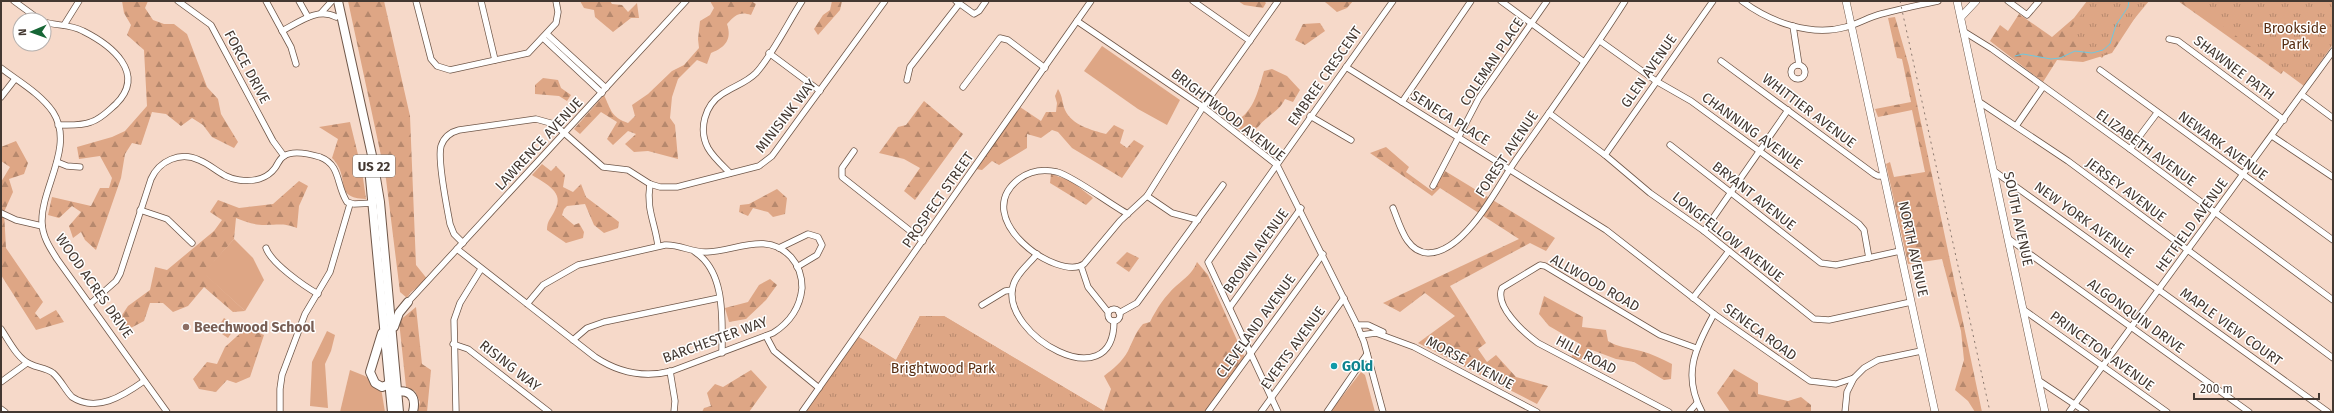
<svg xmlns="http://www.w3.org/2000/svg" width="2334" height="413" viewBox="0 0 2334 413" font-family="'Fira Sans',sans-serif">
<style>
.grass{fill:#dea685}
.forest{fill:url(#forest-firs)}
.park{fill:url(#park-tufts)}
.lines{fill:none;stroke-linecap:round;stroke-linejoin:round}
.stream{stroke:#6ec8e0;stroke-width:1}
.minor-casing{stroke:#6f5749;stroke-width:7}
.major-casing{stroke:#6f5749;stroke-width:8}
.highway-casing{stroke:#6f5749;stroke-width:10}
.minor{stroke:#fff;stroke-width:5.5}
.major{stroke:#fff;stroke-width:7}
.highway{stroke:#fff;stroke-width:8}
.rail{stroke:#8a786e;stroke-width:1;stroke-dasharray:2 4;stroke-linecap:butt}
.education-dot{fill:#8d6e63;stroke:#fff;stroke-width:1.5}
.culture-dot{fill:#0f9aa8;stroke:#fff;stroke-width:1.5}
.labels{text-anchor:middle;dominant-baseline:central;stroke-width:3;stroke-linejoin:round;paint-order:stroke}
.shield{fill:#fff;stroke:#7b746f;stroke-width:1}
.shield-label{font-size:13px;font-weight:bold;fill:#433831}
.park-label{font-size:14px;fill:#582e12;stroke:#fff}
.street-label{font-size:14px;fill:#433831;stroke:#fff}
.education-label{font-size:14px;font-weight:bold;fill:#785e54;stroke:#fff;text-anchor:start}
.culture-label{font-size:14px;font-weight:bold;fill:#0d838f;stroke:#fff;text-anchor:start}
</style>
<defs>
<pattern id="forest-firs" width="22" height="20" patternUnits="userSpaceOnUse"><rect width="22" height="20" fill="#dea685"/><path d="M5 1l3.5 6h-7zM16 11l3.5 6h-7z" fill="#b6886d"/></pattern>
<pattern id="park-tufts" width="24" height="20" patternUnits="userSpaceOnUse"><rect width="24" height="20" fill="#dea685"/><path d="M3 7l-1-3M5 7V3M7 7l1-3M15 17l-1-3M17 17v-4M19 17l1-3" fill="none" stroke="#b6886d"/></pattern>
</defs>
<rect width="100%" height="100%" fill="#f6d9c9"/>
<g class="grass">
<polygon points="1102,46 1180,100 1167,125 1138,109 1084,71"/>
<polygon points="234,239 253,258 264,280 245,311 203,273"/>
<polygon points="327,331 335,335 331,351 325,364 328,408 310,406 312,362"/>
<polygon points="350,370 365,376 381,388 385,412 340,412"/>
<polygon points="1361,372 1365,375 1375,412 1330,412"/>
</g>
<g class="forest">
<polygon points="122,1 148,1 145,8 153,20 164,24 174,24 187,34 207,87 218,99 221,114 238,142 234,148 212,137 203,125 192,118 181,126 166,114 152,112 141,145 132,143 125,154 121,178 96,250 85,240 81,232 73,238 69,226 81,212 72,206 59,218 48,215 52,197 91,206 100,188 109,188 112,178 100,156 79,159 77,147 112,137 125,131 147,106 144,50 127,35 131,25 124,13"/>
<polygon points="348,1 384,1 410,116 416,265 428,280 411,292 407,298 400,292 386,179"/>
<polygon points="580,1 610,1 612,4 622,5 628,12 637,3 639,18 631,18 613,32 595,17 594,10 584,8"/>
<path d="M710 1H751L756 4 751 15C740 11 735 15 727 24 732 39 726 47 711 53L707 64 697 60 678 79 672 97 670 118 675 125 678 159 648 151 634 152 625 144 636 134 628 131 613 145 607 139 617 122 601 112 580 134 574 129 604 95C611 110 611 117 628 123L635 116 632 105 648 94 672 71 684 65 699 48 698 39 700 21 710 15 714 8Z"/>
<polygon points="832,1 842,1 840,10 818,35 814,29 823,15 830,10"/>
<polygon points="1238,1 1264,1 1266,3 1263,8 1244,5"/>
<polygon points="1324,1 1353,1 1347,8 1337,12"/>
<polygon points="2087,1 2146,1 2112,53 2083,62 2057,60 2043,82 1990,41 2000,25 2008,31 2019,14 2052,37 2074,18"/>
<polygon points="2178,1 2264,1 2285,69 2281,74"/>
<polygon points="1895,17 1909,66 1982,412 1975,412 1968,401 1955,390 1964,360 1961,331 1942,259 1908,264 1886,164 1890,162 1894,177 1925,172 1912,110 1878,117 1875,109 1911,102 1902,59 1897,58 1888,18"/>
<polygon points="1320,23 1325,31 1305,45 1295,40 1303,24"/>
<path d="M1272 69 1287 76 1300 90 1293 102 1285 99C1280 109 1275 111 1267 118 1258 125 1260 128 1247 134L1232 124C1254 112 1257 94 1264 71Z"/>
<polygon points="543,78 558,80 561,88 571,95 567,101 559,96 535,94 535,85"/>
<path d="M1058 89C1063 97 1062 103 1065 110 1072 125 1091 130 1106 134L1114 125 1124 130 1120 143 1127 148 1134 140 1144 146 1122 178 1072 148 1058 132 1052 130 1041 138 1027 134V148L999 165 992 161 982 170 976 169 1020 107 1041 121 1046 112H1056L1057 103 1055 96Z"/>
<polygon points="924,101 963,134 915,200 904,191 920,168 904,159 879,153 898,127 906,125"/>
<path d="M350 122 362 171 366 199C332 198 352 178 332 158L338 139 319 127Z"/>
<polygon points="16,141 28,163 24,174 9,179 13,192 4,212 6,248 43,302 35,313 40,319 56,310 64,322 36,330 1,275 1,182 10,167 1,161 1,147"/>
<polygon points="1386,147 1409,167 1406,172 1432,191 1445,171 1555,238 1546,251 1530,243 1450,286 1486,343 1478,349 1487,362 1496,355 1516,377 1548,386 1537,404 1418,343 1455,316 1425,293 1400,312 1383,303 1519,239 1440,188 1432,196 1370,153"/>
<path d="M542 164 551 171 556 166 565 175 563 187 573 192 581 184 586 197 619 222 618 228 604 233 594 225 585 204 567 206 564 209 562 215 574 225 579 223 584 232 583 238 566 243 547 230C547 220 551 219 555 210 565 192 546 184 532 175Z"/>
<polygon points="1051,174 1071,181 1093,198 1086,205 1050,183"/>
<path d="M299 181 308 186 299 206 297 228C283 223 279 225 265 225 254 225 246 222 236 218L234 239 204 273 245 311 233 312 204 287 188 306 173 312 163 303H150L144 321 127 330 118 321 128 306 150 290 155 267 167 270 214 231 222 220 210 212 218 200 239 208 273 204Z"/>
<polygon points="777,189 787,198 785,214 773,217 768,212 753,208 748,216 739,212 740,205 749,204"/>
<polygon points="1127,252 1139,258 1129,272 1116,263"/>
<path d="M1197 262 1208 275 1245 358 1206 412H805L859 337 896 360 920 316H944L1104 411 1111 389 1104 376C1113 369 1122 362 1128 351 1133 341 1135 333 1143 324L1150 322C1157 308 1165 296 1176 286 1185 278 1192 274 1197 262Z"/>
<polygon points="770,279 777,285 766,300 746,319 729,322 725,308 748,302 759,285"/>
<path d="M1544 296 1583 317 1582 327 1606 330 1608 341C1617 347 1630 348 1641 351 1652 354 1662 359 1672 364L1671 379 1664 380 1634 362 1616 359 1592 350 1579 361 1571 357 1580 344 1549 326 1539 314Z"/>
<polygon points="416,307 422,364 431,370 427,412 417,412 420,402 415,391 406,387 399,321"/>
<polygon points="246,328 264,335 250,377 236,383 227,380 216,392 199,389 193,379 207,362 217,364 225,347"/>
<polygon points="1734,369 1758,383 1758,394 1788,401 1801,397 1811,405 1811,412 1730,412 1717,393"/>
<polygon points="751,370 767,387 749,412 702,412 704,408 711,406 707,393 715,384 723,387"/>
</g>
<g class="park">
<polygon points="2091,1 2149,1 2102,58 2069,31"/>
<polygon points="2189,1 2333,1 2333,44 2304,86"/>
<polygon points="920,316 944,316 1104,411 805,412 859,337 896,360"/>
<polygon points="224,318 236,326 228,338 222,334 226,328 220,324"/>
</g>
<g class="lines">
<polyline class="stream" points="2015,56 2023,54 2051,59 2060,58 2075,51 2092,53 2103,50 2110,44 2116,25 2128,7 2129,1"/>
<g class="minor-casing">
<g id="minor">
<polyline points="14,1 40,20"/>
<polyline points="178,1 211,25 273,141 284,156"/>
<polyline points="266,1 291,47 296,64"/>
<polyline points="299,1 308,17"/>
<polyline points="416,1 431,59 437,66 450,70 528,53 556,23 558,12 556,1"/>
<polyline points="481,1 495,60"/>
<polyline points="956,1 974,14 979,11 986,1"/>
<polyline points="1193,1 1250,41"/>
<polyline points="1501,1 1584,62"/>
<path d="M1742 1C1770 22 1811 37 1846 27 1858 24 1869 17 1881 14 1900 9 1919 5 1938 1"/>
<polyline points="2008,1 2027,15 2039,1"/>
<polyline points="321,13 332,1"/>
<polyline points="1077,21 1203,107 1277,165 1357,325 1364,342 1383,412"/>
<path d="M44 22C57 26 70 24 83 31 111 45 147 73 116 104 108 111 101 119 91 122 81 126 69 125 58 125"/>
<polyline points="64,25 79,1"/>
<polyline points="1793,26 1799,65"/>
<path d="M282 31C299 22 318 7 336 17"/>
<polyline points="1963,31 1992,49 2130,149 2333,300"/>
<polyline points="547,34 606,88"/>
<polyline points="543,38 602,93"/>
<polyline points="2169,39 2178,41 2284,120"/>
<polyline points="1600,41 1656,81 1691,101 1859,224 1864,230 1869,258"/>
<polyline points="769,53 820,91"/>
<polyline points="1721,61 1874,174 1878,176 1884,176"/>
<circle cx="1798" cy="72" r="7"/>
<polyline points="1346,67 1606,230 1714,314 1810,381 1836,384 1854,378 1864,368 1878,360 1921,351"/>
<path d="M1 68C18 81 41 94 53 112 75 146 41 188 42 222 42 236 50 248 57 259L167 412"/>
<polyline points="2100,70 2333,240"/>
<polyline points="907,80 910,67 959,4"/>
<polyline points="963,87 1000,38 1008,40 1045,68"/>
<polyline points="2302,95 2333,118"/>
<polyline points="1,97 15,79"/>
<polyline points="1978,101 2068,161 2333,358"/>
<polyline points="1402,102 1471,1"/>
<polyline points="1549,113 1605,155 1650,193 1704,231 1814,319 1829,320 1911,302"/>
<polyline points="1310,116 1351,140"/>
<polyline points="2016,126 2043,87"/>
<polyline points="2272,136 2333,177"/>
<polyline points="1670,145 1821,263 1836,265 1900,251"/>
<polyline points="2130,149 2157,113"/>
<polyline points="854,151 842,168 842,177 923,241"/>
<polyline points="1605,155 1713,1"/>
<polyline points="57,162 67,166 80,167"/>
<polyline points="1994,171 2328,412"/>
<path d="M730 173C722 165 713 157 708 148 698 129 705 105 722 94 734 86 746 83 756 73 771 57 789 21 802 1"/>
<path d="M650 184C646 210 655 222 658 246"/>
<polyline points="1433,186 1479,98 1547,1"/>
<polyline points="1147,196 1172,213 1198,220"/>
<path d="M1393 208C1400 225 1406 252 1428 253 1446 253 1463 236 1473 224 1491 203 1504 176 1520 154 1556 103 1592 53 1625 1"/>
<polyline points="140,210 167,219 192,243"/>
<polyline points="1,213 16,220 42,226"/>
<path d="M1128 214C1109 204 1075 177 1057 172 1044 169 1030 171 1019 179 968 218 1058 282 1084 264L1120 221 1147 196 1203 107 1278 1"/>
<polyline points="1704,231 1788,110"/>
<polyline points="2009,239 2249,412"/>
<path d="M463 243 454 234 450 224C447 207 437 160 441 146 444 137 451 132 459 130L536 119 554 124 603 167 628 170 650 184 660 187H677L759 166 772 156 885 1"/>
<path d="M266 248C271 263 304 286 318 294"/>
<polyline points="779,248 808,234 818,237 822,245 817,255 797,267"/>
<path d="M457 249 595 357C619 373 645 378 672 371L773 333C789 323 800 308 802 288 802 277 799 266 791 257 767 231 736 251 707 252 692 253 680 244 665 245L578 265 543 285 527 304"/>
<path d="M695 252C726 272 722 320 722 353"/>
<path d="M1037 254C1029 264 1016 274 1013 286 1000 335 1114 400 1114 321"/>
<polyline points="1081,266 1088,287 1108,312"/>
<polyline points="1693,298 1729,251"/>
<polyline points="408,302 686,1"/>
<path d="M90 304 116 281 120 274 151 179C159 161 180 151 199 160 214 166 222 178 239 180 253 182 267 179 275 168 278 164 279 159 284 156 293 150 310 154 320 157 341 165 336 185 347 202L354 204 374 203"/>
<polyline points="982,305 1005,291 1012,290"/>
<polyline points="1230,307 1301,208"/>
<circle cx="1114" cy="315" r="6"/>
<polyline points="2024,310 2167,412"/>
<polyline points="1119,313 1137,303 1223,185"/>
<polyline points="1357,325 1368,325 1383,332"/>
<path d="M1 329C9 341 17 358 30 364 38 368 46 368 53 373 61 380 65 390 72 397 96 413 123 396 144 381"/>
<polyline points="1361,335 1376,333 1414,347 1537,412"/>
<polyline points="766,336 774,351 819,388"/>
<polyline points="573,340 587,328 604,322 719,298"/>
<polyline points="453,344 468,349 549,412"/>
<polyline points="670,371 675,401 674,412"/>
<polyline points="2038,380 2086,412"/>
<polyline points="1,382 27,363"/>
<polyline points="1,409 5,412"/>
<polyline points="280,412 280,389 282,375 305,314 330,272 350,204"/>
<polyline points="456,412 454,320 460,303 481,269"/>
<polyline points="802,412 1091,1"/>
<polyline points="1208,412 1323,254"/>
<polyline points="1261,412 1344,298"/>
<polyline points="1278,412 1208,262 1393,1"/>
<polyline points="1327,412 1367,354"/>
<path d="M1669 412 1538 343C1524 333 1494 306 1502 288L1540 265 1545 266 1660 335 1696 348"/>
<polyline points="1689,412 1697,403"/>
<path d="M1702 412C1682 375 1695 348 1714 314"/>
<polyline points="1845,412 1847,392 1854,378"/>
<polyline points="2069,412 2333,51"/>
</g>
</g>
<g class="major-casing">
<g id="major">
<polyline points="1846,1 1935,412"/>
<polyline points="1957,1 2045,412"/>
<polyline points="1961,17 1976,1"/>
</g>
</g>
<g class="highway-casing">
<g id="highway">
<polyline points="338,1 373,160 380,202 399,412"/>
<polyline points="370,178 392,412"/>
<polyline points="394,327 399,313 408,302"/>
<polyline points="382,333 370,372 375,383 382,387 392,383"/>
<path d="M393 392C409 389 417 395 413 412"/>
</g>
</g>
<use href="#minor" class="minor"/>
<use href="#major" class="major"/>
<use href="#highway" class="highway"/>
<polyline class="rail" points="1900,1 1990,412"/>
</g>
<circle class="education-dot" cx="186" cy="327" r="4"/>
<circle class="culture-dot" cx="1334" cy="366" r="4"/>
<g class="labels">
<rect class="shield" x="353" y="155" width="42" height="22" rx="3"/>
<g class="shield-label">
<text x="374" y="166">US 22</text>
</g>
<g class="park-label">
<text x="2295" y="28">Brookside<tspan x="2295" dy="16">Park</tspan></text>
<text x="943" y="368">Brightwood Park</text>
</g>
<g class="street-label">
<text transform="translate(1492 62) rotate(-56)">COLEMAN PLACE</text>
<text transform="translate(247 67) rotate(62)">FORCE DRIVE</text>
<text transform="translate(2234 68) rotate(37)">SHAWNEE PATH</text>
<text transform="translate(1649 71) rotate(-55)">GLEN AVENUE</text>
<text transform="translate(1325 76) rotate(-55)">EMBREE CRESCENT</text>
<text transform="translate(1809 111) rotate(37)">WHITTIER AVENUE</text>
<text transform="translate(1228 115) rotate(38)">BRIGHTWOOD AVENUE</text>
<text transform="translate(786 116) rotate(-52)">MINISINK WAY</text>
<text transform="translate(1450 118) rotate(32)">SENECA PLACE</text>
<text transform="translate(1752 131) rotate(36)">CHANNING AVENUE</text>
<text transform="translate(539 144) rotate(-47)">LAWRENCE AVENUE</text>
<text transform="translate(2223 146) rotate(36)">NEWARK AVENUE</text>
<text transform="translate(2146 148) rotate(36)">ELIZABETH AVENUE</text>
<text transform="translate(1507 154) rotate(-56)">FOREST AVENUE</text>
<text transform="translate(2126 190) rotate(37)">JERSEY AVENUE</text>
<text transform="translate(1754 196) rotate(38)">BRYANT AVENUE</text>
<text transform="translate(938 200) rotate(-55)">PROSPECT STREET</text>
<text transform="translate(2018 219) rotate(78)">SOUTH AVENUE</text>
<text transform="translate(2084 220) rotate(36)">NEW YORK AVENUE</text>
<text transform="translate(2192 225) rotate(-54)">HETFIELD AVENUE</text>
<text transform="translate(1728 237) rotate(38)">LONGFELLOW AVENUE</text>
<text transform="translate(1913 249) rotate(78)">NORTH AVENUE</text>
<text transform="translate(1256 251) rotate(-54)">BROWN AVENUE</text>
<text transform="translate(1595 283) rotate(30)">ALLWOOD ROAD</text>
<text transform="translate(94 286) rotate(55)">WOOD ACRES DRIVE</text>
<text transform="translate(2136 316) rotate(36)">ALGONQUIN DRIVE</text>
<text transform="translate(1256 326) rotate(-54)">CLEVELAND AVENUE</text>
<text transform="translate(2231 327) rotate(36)">MAPLE VIEW COURT</text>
<text transform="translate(1760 332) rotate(36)">SENECA ROAD</text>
<text transform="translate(715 340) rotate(-20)">BARCHESTER WAY</text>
<text transform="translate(1293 348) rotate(-54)">EVERTS AVENUE</text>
<text transform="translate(2102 351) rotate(36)">PRINCETON AVENUE</text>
<text transform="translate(1586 355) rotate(28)">HILL ROAD</text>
<text transform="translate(1470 363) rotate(28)">MORSE AVENUE</text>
<text transform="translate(510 366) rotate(38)">RISING WAY</text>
</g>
<g class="education-label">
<text x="194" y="327">Beechwood School</text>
</g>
<g class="culture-label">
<text x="1342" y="366">GOld</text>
</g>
</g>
<rect width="2334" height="413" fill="none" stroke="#433831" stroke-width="4"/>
<g transform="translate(32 32) rotate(268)"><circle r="19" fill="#ffffff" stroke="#b4afad"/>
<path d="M0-3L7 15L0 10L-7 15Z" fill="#166636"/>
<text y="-6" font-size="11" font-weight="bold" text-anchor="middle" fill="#433831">N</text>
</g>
<path d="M2194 393v6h125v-6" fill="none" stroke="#433831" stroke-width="2"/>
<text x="2200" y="393" font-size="12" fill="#433831" stroke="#ffffff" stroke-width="3" paint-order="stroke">200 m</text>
</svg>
